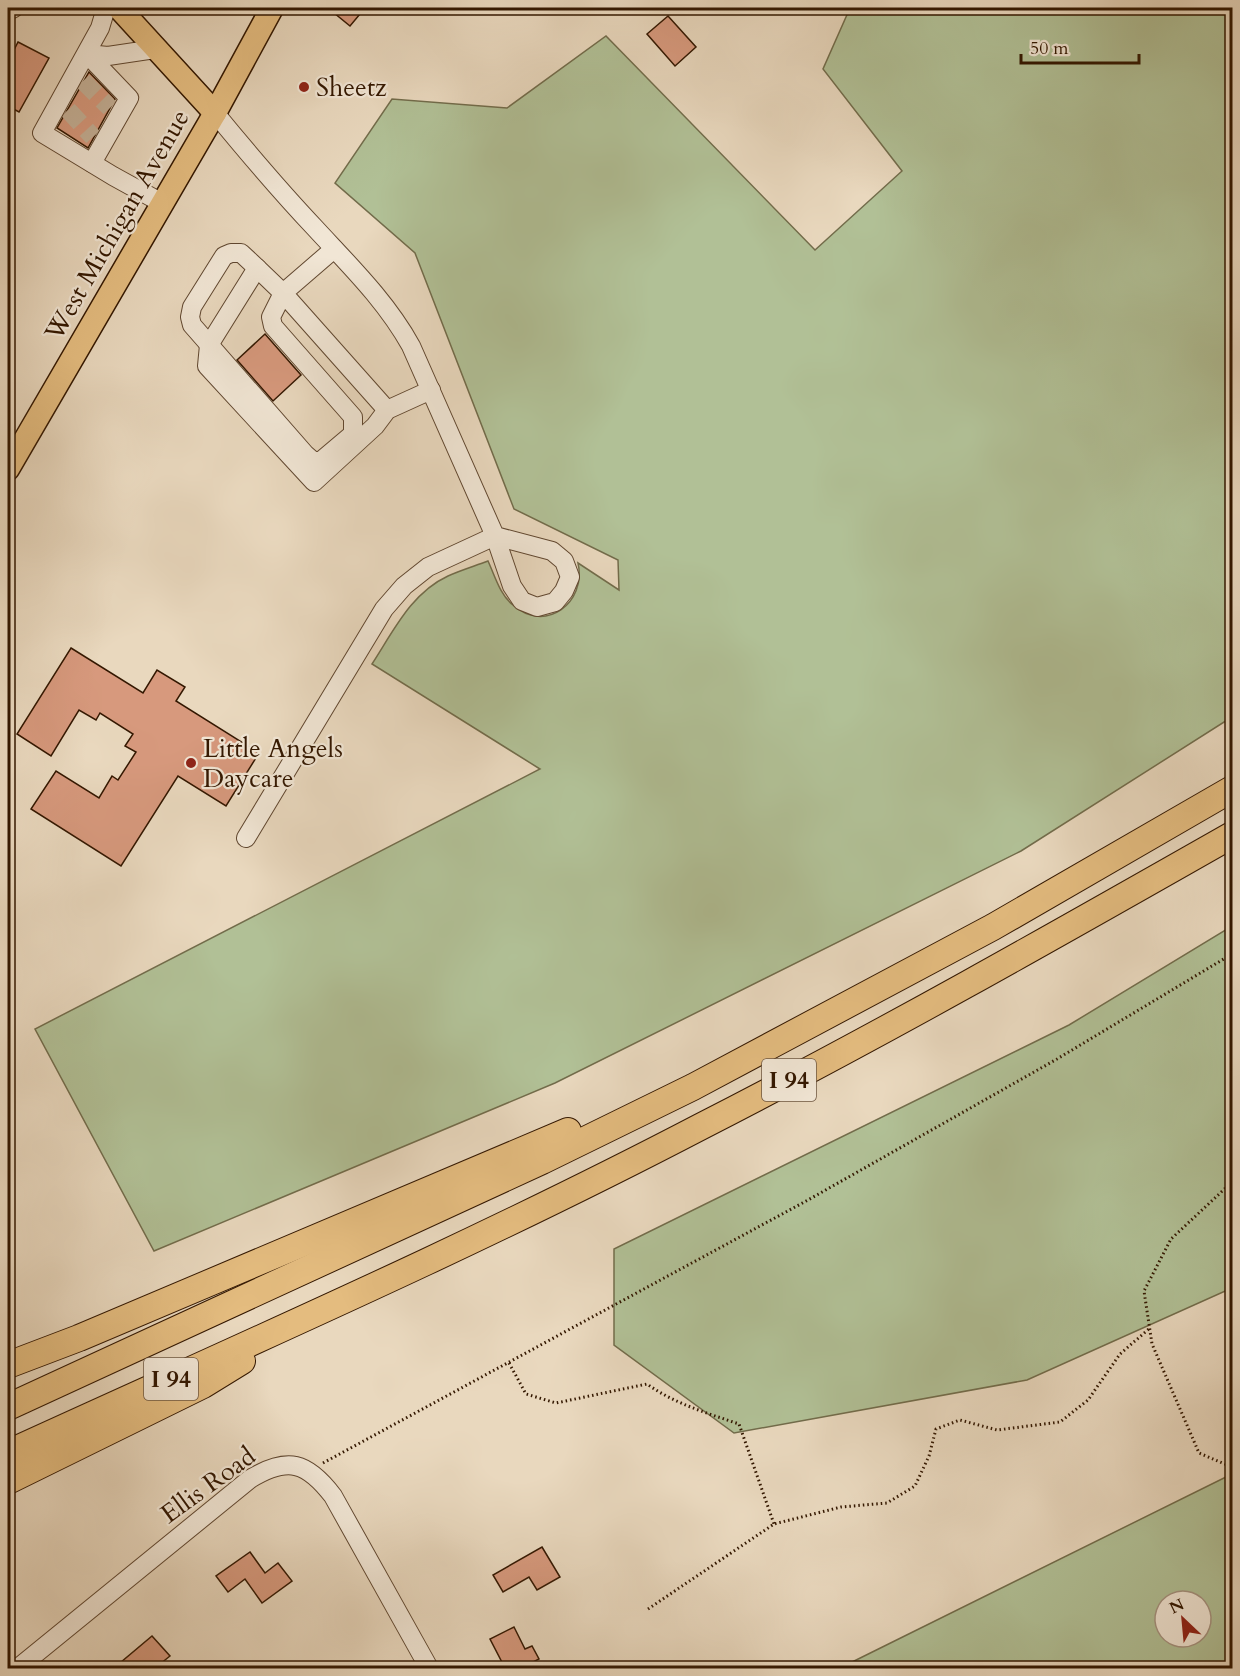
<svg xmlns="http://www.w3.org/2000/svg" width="1240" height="1676" viewBox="0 0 1240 1676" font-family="Cardo,serif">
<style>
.green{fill:#b1c096;stroke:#726c4b;stroke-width:1.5;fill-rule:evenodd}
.building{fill:#d7997d;stroke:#331700;stroke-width:1.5}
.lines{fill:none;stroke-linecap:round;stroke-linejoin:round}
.minor-tunnel{stroke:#c5b198;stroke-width:18;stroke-dasharray:18 9;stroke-linecap:butt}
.minor-casing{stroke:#604730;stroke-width:20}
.major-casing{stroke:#331700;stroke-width:25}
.highway-casing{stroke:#331700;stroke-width:28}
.path{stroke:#331700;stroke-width:3;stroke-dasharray:1.5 3;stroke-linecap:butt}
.minor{stroke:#f1e6d5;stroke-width:18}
.major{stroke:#e4bc7f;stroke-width:22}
.highway{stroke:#e4bc7f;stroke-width:26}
.poi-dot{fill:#8f2418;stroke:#f1e6d5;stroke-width:2}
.labels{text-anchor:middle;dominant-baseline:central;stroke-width:4.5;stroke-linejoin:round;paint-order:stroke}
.shield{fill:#f1e6d5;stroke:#6c5540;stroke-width:1.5}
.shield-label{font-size:24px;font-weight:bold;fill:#331700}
.poi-label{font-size:26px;fill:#331700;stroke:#f1e6d5;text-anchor:start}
.street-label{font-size:26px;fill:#331700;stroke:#f1e6d5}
</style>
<rect width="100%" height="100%" fill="#e9d8be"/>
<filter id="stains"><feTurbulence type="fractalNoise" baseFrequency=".00333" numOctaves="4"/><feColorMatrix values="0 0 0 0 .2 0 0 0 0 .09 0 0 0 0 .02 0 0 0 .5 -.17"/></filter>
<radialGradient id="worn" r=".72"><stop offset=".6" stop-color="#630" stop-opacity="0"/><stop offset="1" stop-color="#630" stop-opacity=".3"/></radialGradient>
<g class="green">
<path d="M850 8H1232V717L1021 851 555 1083 154 1251 35 1029 540 769 372 664C393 632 411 593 448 576 461 570 475 566 488 561 495 576 500 595 513 605 545 634 587 603 578 563L619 590 618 560 514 509 415 253 335 183 392 99 507 108 606 36 815 250 902 171 823 69Z"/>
<polygon points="1232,926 1232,1288 1027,1380 734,1433 614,1345 614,1249 1069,1025"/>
<path d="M1232 1474V1668H840ZM1165 1601H1201V1637H1165Z"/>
</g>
<g class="building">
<polygon points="328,8 365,8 350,26"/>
<polygon points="668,16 696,47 675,66 647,34"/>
<polygon points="18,42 49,58 19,112 8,106 8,62"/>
<polygon points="89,72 115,99 88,148 57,128"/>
<polygon points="265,334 301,375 273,401 237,360"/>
<polygon points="71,648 143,693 157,670 185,687 176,701 259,753 226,806 178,776 121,866 31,809 56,771 99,798 112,776 118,780 136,752 125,746 133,734 100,713 96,720 79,710 51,756 17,734"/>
<polygon points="542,1547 560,1577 537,1590 529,1577 503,1592 493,1575"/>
<polygon points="250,1552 265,1573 278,1563 292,1581 262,1603 245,1579 228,1592 216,1576"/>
<polygon points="514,1627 525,1649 532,1646 539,1659 531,1663 534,1668 505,1668 490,1639"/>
<polygon points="152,1636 170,1656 155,1668 114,1668"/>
</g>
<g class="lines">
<g class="minor-tunnel">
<polyline points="83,81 110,108"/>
<polyline points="68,110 93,137"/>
</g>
<g class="minor-casing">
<g id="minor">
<polyline points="106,8 100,28 42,133 113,176 162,203"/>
<polyline points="8,11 14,8"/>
<polyline points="87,54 129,98 92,163"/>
<polyline points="87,54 108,56 155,49"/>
<path d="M215 113C247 152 280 191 315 228 350 266 386 301 411 346L495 536 512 586 522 601 537 607 555 602 564 591 570 577 564 561 552 551 495 536 428 567 404 586 384 609 246 838"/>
<polyline points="334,249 283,293 271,317 273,326 353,417 353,434 321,461 313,461 305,454 192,325 190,317 192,307 224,256 231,253 241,253 257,268 283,293 387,410"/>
<polyline points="257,268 209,345 207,366 314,482 375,426 387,410 431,390"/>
<path d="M18 1668 250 1479C288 1456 307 1462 333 1496L429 1668"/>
</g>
</g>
<g class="major-casing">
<g id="major">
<polyline points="119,8 215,113"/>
<polyline points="8,469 215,113 272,8"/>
</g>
</g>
<g class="highway-casing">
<g id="highway">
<polyline points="8,1365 79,1338 568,1131"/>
<polyline points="8,1407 542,1161 693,1087 993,927 1232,789"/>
<path d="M8 1453C240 1347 474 1245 700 1127 880 1035 1056 935 1232 835"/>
<polyline points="8,1481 203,1385 242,1361"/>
</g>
</g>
<g class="path">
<polyline points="1232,1182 1171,1239 1144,1291 1152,1344 1199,1453 1232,1467"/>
<path d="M509 1363 526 1394 556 1403 647 1384C675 1404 707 1413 739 1424L774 1524"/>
<polyline points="323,1463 808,1200 1057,1059 1232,954"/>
<polyline points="648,1609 774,1524 841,1507 887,1503 915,1486 929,1456 936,1429 960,1420 997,1430 1060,1422 1088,1400 1120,1354 1150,1328"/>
</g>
<use href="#minor" class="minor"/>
<use href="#major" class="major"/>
<use href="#highway" class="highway"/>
</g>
<g class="poi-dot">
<circle cx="304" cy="87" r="6"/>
<circle cx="191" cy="763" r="6"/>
</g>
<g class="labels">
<g class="shield">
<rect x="762" y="1059" width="54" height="42" rx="4.5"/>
<rect x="144" y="1358" width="54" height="42" rx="4.5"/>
</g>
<g class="shield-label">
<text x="789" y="1080">I 94</text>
<text x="171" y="1379">I 94</text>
</g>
<g class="poi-label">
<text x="316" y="87">Sheetz</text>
<text x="203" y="748">Little Angels<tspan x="203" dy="30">Daycare</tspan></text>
</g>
<g class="street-label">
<text transform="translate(117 225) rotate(-60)">West Michigan Avenue</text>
<text transform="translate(208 1485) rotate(-36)">Ellis Road</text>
</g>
</g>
<rect width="1240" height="1676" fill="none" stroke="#e9d8be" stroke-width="30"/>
<rect x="9" y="9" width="1222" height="1658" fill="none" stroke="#331700" stroke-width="3"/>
<rect x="15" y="15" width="1210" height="1646" fill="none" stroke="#331700" stroke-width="1.5"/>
<g transform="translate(1183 1619) rotate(334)"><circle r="28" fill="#f1e6d5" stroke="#a59380" stroke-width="1.5"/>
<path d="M0-4.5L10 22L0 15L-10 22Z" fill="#8f2418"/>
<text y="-9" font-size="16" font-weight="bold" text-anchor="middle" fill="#331700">N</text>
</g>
<path d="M1021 54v9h118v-9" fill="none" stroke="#331700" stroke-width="3"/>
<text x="1030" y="54" font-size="18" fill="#331700" stroke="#f1e6d5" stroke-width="4.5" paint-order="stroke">50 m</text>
<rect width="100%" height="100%" filter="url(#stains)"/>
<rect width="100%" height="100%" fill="url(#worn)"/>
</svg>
